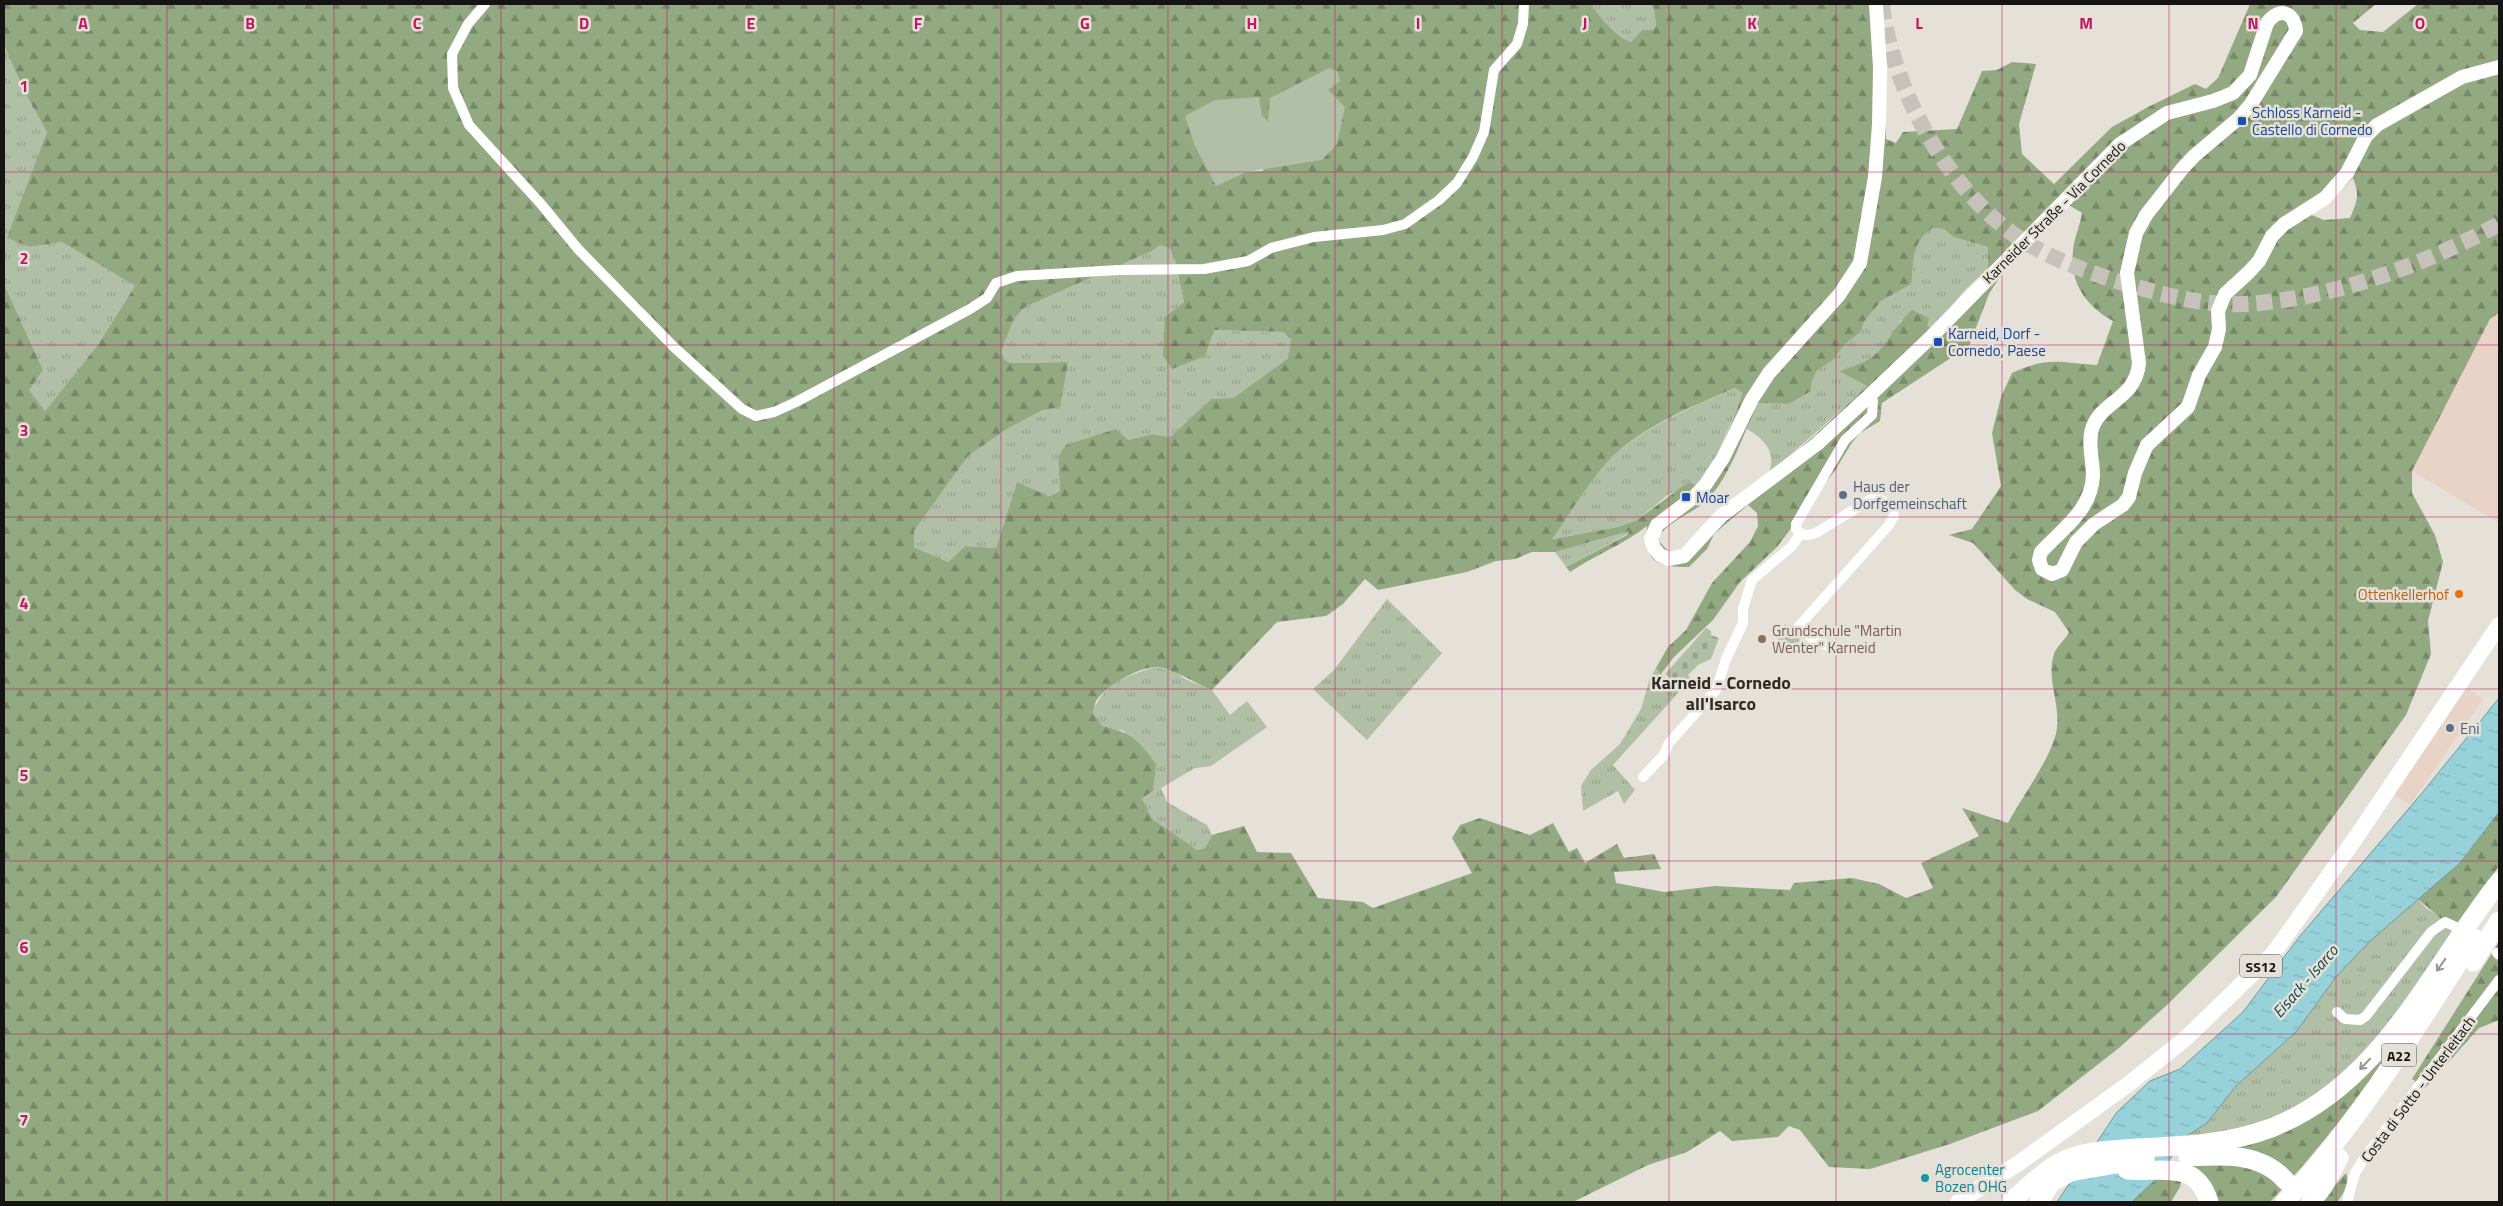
<svg xmlns="http://www.w3.org/2000/svg" width="2503" height="1206" viewBox="0 0 2503 1206" font-family="'Titillium Web',sans-serif">
<style>
.commercial{fill:#e9d3c7}
.grass{fill:url(#grass-tufts)}
.forest{fill:url(#forest-firs);fill-rule:evenodd}
.cemetery{fill:url(#cemetery-stones)}
.park{fill:url(#park-dots)}
.garden{fill:#b1bfa6}
.water{fill:url(#water-ripples);stroke:#70989e}
.lines{fill:none;stroke-linecap:round;stroke-linejoin:round}
.primary-tunnel{stroke:#c6c2bb;stroke-width:16;stroke-dasharray:16 8;stroke-linecap:butt}
.street{stroke:#fff;stroke-width:10}
.secondary{stroke:#fff;stroke-width:14}
.primary{stroke:#fff;stroke-width:16}
.highway{stroke:#fff;stroke-width:19}
.oneway{stroke:#969594}
.grid{fill:none;stroke:#c2185b;stroke-width:1;stroke-opacity:0.55}
.transit-dot{fill:#1a4fb4;stroke:#e5e1d9;stroke-width:2}
.service-dot{fill:#5c6f8a;stroke:#e5e1d9;stroke-width:2}
.food-dot{fill:#e8710a;stroke:#e5e1d9;stroke-width:2}
.education-dot{fill:#8d6e63;stroke:#e5e1d9;stroke-width:2}
.culture-dot{fill:#0f9aa8;stroke:#e5e1d9;stroke-width:2}
.labels{text-anchor:middle;dominant-baseline:central;stroke-width:5;stroke-linejoin:round;paint-order:stroke}
.shield{fill:#e5e1d9;stroke:#54524e;stroke-width:1}
.shield-label{font-size:14px;font-weight:bold;fill:#161412}
.transit-label{font-size:15px;fill:#164399;stroke:#e5e1d9;text-anchor:start}
.street-label{font-size:15px;fill:#161412;stroke:#e5e1d9}
.service-label{font-size:15px;fill:#4e5e75;stroke:#e5e1d9;text-anchor:start}
.food-label{font-size:15px;fill:#c56008;stroke:#e5e1d9;text-anchor:end}
.education-label{font-size:15px;fill:#785e54;stroke:#e5e1d9;text-anchor:start}
.culture-label{font-size:15px;fill:#0d838f;stroke:#e5e1d9;text-anchor:start}
.water-label{font-size:16px;font-style:italic;fill:#0e444a;stroke:#e5e1d9}
.quarter-label{font-size:18px;font-weight:bold;fill:#2f2c26;stroke:#e5e1d9}
.grid-label{font-size:16px;text-anchor:middle;font-weight:bold;fill:#c2185b;stroke:#e5e1d9;stroke-width:5;stroke-linejoin:round;paint-order:stroke}
</style>
<defs>
<pattern id="grass-tufts" width="24" height="20" patternUnits="userSpaceOnUse" patternTransform="scale(1.25)"><rect width="24" height="20" fill="#b1bfa6"/><path d="M3 7l-1-3M5 7V3M7 7l1-3M15 17l-1-3M17 17v-4M19 17l1-3" fill="none" stroke="#98a38e"/></pattern>
<pattern id="forest-firs" width="22" height="20" patternUnits="userSpaceOnUse" patternTransform="scale(1.25)"><rect width="22" height="20" fill="#93a981"/><path d="M5 1l3.5 6h-7zM16 11l3.5 6h-7z" fill="#778868"/></pattern>
<pattern id="cemetery-stones" width="16" height="16" patternUnits="userSpaceOnUse" patternTransform="scale(1.25)"><rect width="16" height="16" fill="#b1bfa6"/><path d="M2 7V4a2 2 0 0 1 4 0v3zM10 15v-3a2 2 0 0 1 4 0v3z" fill="#98a38e"/></pattern>
<pattern id="park-dots" width="8" height="8" patternUnits="userSpaceOnUse" patternTransform="scale(1.25)"><rect width="8" height="8" fill="#b1bfa6"/><path d="M2 2h.1M6 6h.1" fill="none" stroke="#98a38e" stroke-width="1.8" stroke-linecap="round"/></pattern>
<pattern id="water-ripples" width="26" height="14" patternUnits="userSpaceOnUse" patternTransform="scale(1.25)"><rect width="26" height="14" fill="#97d1da"/><path d="M2 4q2-2 4 0t4 0M15 11q2-2 4 0t4 0" fill="none" stroke="#81b3ba"/></pattern>
</defs>
<rect width="100%" height="100%" fill="#e5e1d9"/>
<g class="commercial">
<polygon points="2499,313 2499,523 2412,471 2490,319"/>
<polygon points="2464,686 2483,699 2410,805 2391,793"/>
</g>
<g class="grass">
<path d="M1591 4H1653L1656 24 1654 30H1642L1631 42C1615 36 1601 18 1591 4Z"/>
<polygon points="4,45 25,93 47,132 8,238 30,247 62,242 135,286 97,346 45,411 28,389 43,370 4,284"/>
<path d="M1933 228 1944 229 1953 237 1988 247V268L1965 290 1932 329 1901 320C1884 350 1874 362 1840 371L1868 386 1769 474C1776 449 1765 441 1746 428L1758 403 1789 404 1811 391V383L1816 372 1834 359 1845 344 1861 332 1864 322 1881 301 1910 284C1914 261 1911 242 1933 228Z"/>
<polygon points="1160,245 1170,249 1175,261 1184,302 1165,318 1204,356 1214,330 1283,332 1291,340 1289,357 1233,398 1211,399 1170,437 1153,434 1058,457 1060,491 1049,496 1017,482 996,548 965,546 948,562 914,547 914,531 968,456 1007,429 1043,410 1068,362 1010,363 1005,360 1001,352 1014,319 1025,307 1152,251"/>
<path d="M1735 388 1744 393 1713 463 1697 486 1669 494 1637 520 1618 527 1551 539C1568 516 1583 488 1602 467 1637 429 1688 409 1735 388Z"/>
<polygon points="1629,531 1627,534 1566,567 1555,552"/>
<polygon points="1387,599 1442,653 1367,740 1313,689 1334,670"/>
<path d="M1154 667 1174 671 1185 679 1212 690 1230 715 1247 701 1267 727 1211 766 1195 768 1161 788 1167 802 1207 825 1212 835 1205 848 1197 850 1151 819 1142 798 1124 731 1101 726 1093 713C1101 685 1129 675 1154 667Z"/>
<polygon points="1656,668 1679,692 1613,765 1635,790 1624,804 1618,791 1583,811 1581,786 1591,770 1620,744 1641,709 1650,678"/>
<polygon points="2418,899 2426,908 2456,927 2402,1009 2338,1083 2267,1123 2182,1139 2207,1123 2236,1086 2296,1032 2336,977 2369,942"/>
</g>
<g class="forest">
<path d="M4 4H1591C1601 18 1615 36 1631 42L1642 30H1654L1656 24 1653 4H1881L1886 87V139L1896 143 1903 132 1957 129 1982 71 1997 70 2012 62 2036 64 2019 124 2022 154 2054 184 2112 127 2150 106 2195 84 2206 89 2218 78 2250 4H2376L2353 23 2360 30 2383 32 2418 4H2499V313L2490 319 2412 471V493L2435 535 2443 562 2428 621 2431 654 2406 715 2276 897 2167 1005 2119 1048 2038 1111 1950 1144 1870 1169 1829 1167 1800 1130 1789 1126 1778 1137 1732 1141 1720 1131 1687 1152 1648 1165 1573 1202H4V284L43 370 29 390 45 411 97 346 135 286 62 242 30 247 7 238 47 132 25 93 4 45ZM1268 121 1263 171 1247 172ZM2353 178C2360 195 2357 202 2350 218L2324 220 2309 214 2327 204ZM2069 205 2082 213C2080 226 2074 238 2073 251 2070 283 2085 305 2113 321L2097 365C2059 363 2049 356 2012 373L2001 397 1992 433 2001 486 1972 529 1949 535 1973 543 2015 590 2027 599 2055 612 2069 632C2065 640 2057 646 2054 654 2046 679 2060 702 2057 727 2055 753 2021 798 2008 823L1962 808 1979 836 1921 863 1933 888 1906 898 1879 884 1852 878 1794 883 1790 890 1715 886 1664 892 1616 883 1614 872 1661 869 1654 854 1624 858 1617 844 1585 863 1577 848 1569 852 1553 823 1530 835 1480 818 1460 825 1452 838 1472 873 1373 908 1363 902 1318 898 1291 853 1257 852 1244 826 1212 835 1205 848 1197 850 1152 819 1142 798 1153 791 1156 764C1138 740 1131 732 1102 726L1093 713C1094 709 1095 704 1096 701 1105 687 1139 667 1155 667 1171 667 1196 684 1212 690L1277 622 1326 616 1343 604 1365 579 1378 590 1467 572 1496 561 1515 559 1532 552H1555L1629 531 1627 535 1566 567 1570 572C1595 555 1623 545 1647 526 1644 561 1655 567 1689 567L1707 549 1714 534 1748 505 1757 513 1758 526 1750 542 1712 583 1686 630 1668 647 1656 668 1661 674 1674 657 1713 620 1740 582 1777 547 1836 469 1851 444 1860 433 1880 421 1882 403 1969 346 1989 294 2005 269ZM1933 228 1944 229 1953 237 1988 247V268L1932 329 1927 326 1929 318 1912 310C1880 340 1891 357 1839 371L1867 386 1814 436 1678 553 1668 551 1659 541V536C1671 519 1693 514 1708 499 1732 473 1743 434 1758 403L1789 404 1811 391V383L1816 372 1834 359 1845 344 1861 332 1864 322 1881 301 1911 284C1914 261 1911 242 1933 228ZM1160 245 1170 249 1175 261 1184 302 1165 317 1163 355 1172 369 1205 356 1214 330 1283 332 1291 340 1288 358 1233 398 1211 399 1170 437 1153 434 1128 440 1116 429 1066 445 1058 457 1060 491 1049 496 1017 482 996 548 965 546 948 562 914 547V531L968 456 1007 429 1043 410 1060 407 1068 362 1010 363 1005 360 1001 352 1014 319 1025 307 1152 251ZM1735 388 1743 393C1731 426 1718 457 1697 485L1690 483 1683 486 1637 520 1618 527 1552 539C1568 516 1583 491 1601 469 1634 429 1689 408 1735 388Z"/>
<polygon points="2499,812 2499,866 2456,927 2445,922 2418,899 2461,862"/>
<polygon points="2499,942 2499,1020 2479,1028 2425,1088 2412,1079"/>
<path d="M2411 1019C2375 1075 2336 1129 2291 1179L2230 1150 2265 1136Z"/>
<polygon points="2196,1163 2257,1167 2284,1187 2270,1202 2213,1202 2181,1165"/>
<path d="M2346 1173C2350 1182 2343 1195 2337 1202H2320Z"/>
<polygon points="2161,1174 2182,1176 2180,1187 2171,1202 2132,1202"/>
</g>
<polygon class="cemetery" points="1706,628 1711,631 1711,635 1719,638 1711,659 1698,665 1688,675 1691,679 1682,688 1665,674"/>
<polygon class="park" points="1785,624 1800,640 1787,655 1776,644"/>
<polygon class="garden" points="1329,68 1337,71 1340,81 1328,90 1345,107 1337,144 1322,160 1247,172 1216,186 1194,144 1185,116 1215,100 1259,97 1262,116 1268,121 1270,98"/>
<polygon class="water" points="2499,698 2499,812 2461,862 2369,942 2336,977 2296,1032 2236,1086 2207,1123 2182,1139 2161,1174 2132,1202 2057,1202 2117,1112 2150,1081 2180,1069 2243,1012 2300,936 2422,793"/>
<g class="lines">
<path class="primary-tunnel" d="M1882 4C1892 92 1953 200 2030 245 2063 264 2101 277 2137 287 2172 297 2208 306 2245 304 2332 299 2424 265 2499 224"/>
<g class="street">
<polyline points="485,4 468,24 452,54 453,88 469,125 541,204 578,249 674,347 742,409 756,416 774,412 796,402 970,309 987,298 996,283 1017,276 1118,270 1204,269 1248,261 1271,248 1314,237 1383,230 1405,224 1439,200 1457,183 1473,157 1484,132 1494,70 1517,44 1523,24 1524,4"/>
<path d="M1843 650 1816 642 1799 626 1889 525 1894 516 1892 507 1878 498 1871 499 1816 533C1807 536 1802 536 1796 529V524L1845 440 1872 415 1873 401 1868 397"/>
<polyline points="1643,777 1663,756 1669,743 1716,690 1726,659 1743,623 1743,609 1752,580 1792,546 1800,534"/>
<polyline points="2497,953 2499,955"/>
<polyline points="2337,1012 2345,1019 2360,1020 2366,1016 2431,932 2445,922 2456,927"/>
<polyline points="2347,1202 2355,1173 2365,1157 2499,980"/>
</g>
<path class="secondary" d="M1876 4 1880 68 1879 124 1875 177 1860 263 1839 295 1769 373 1752 399 1723 458 1706 484 1694 497 1657 525 1651 539 1654 548 1660 555 1668 559 1684 556 1721 516 1817 444 1868 397 1932 336 2120 144 2167 113 2213 101 2233 93 2250 75 2267 23C2279 7 2294 11 2296 31L2251 104 2239 118 2194 156 2182 169 2146 215 2136 233 2127 273 2139 363C2136 398 2103 401 2093 426 2087 441 2093 460 2093 475 2092 510 2062 529 2041 552L2039 560 2042 569 2052 574 2062 570 2076 542 2094 524 2123 505 2129 497 2135 473 2147 445 2188 407 2199 375 2215 347 2219 329 2218 311 2225 294 2249 272 2259 261 2272 236 2284 224 2325 198 2347 173 2366 136 2377 125 2462 77 2499 67"/>
<polyline class="primary" points="1958,1202 2019,1163 2130,1083 2186,1038 2273,954 2357,836 2499,625"/>
<g class="highway">
<polyline points="2473,962 2499,921"/>
<path d="M2188 1157C2223 1155 2261 1152 2286 1181"/>
<path d="M2127 1170C2161 1173 2196 1159 2209 1202"/>
<path d="M2010 1202C2029 1187 2047 1166 2070 1158 2091 1150 2115 1150 2137 1148 2183 1146 2229 1144 2271 1128 2382 1085 2430 969 2499 882"/>
<polyline points="2039,1202 2051,1183 2070,1172 2145,1159"/>
<path d="M2285 1202C2359 1122 2416 1029 2474 938"/>
<polyline points="2311,1202 2323,1187 2339,1158"/>
</g>
</g>
<defs><path id="oneway-shaft" d="M-6 0H5M1.5-3L5.5 0L1.5 3" fill="none" stroke-width="1.6" stroke-linecap="round" stroke-linejoin="round" transform="scale(1.25)"/></defs>
<g class="oneway">
<use href="#oneway-shaft" transform="translate(2441 965) rotate(125)"/>
<use href="#oneway-shaft" transform="translate(2365 1064) rotate(134)"/>
</g>
<path class="grid" d="M167 4V1202M334 4V1202M501 4V1202M667 4V1202M834 4V1202M1001 4V1202M1168 4V1202M1335 4V1202M1502 4V1202M1669 4V1202M1836 4V1202M2002 4V1202M2169 4V1202M2336 4V1202M4 172H2499M4 345H2499M4 517H2499M4 689H2499M4 861H2499M4 1034H2499"/>
<g class="transit-dot">
<rect x="2237" y="116" width="10" height="10" rx="2.5"/>
<rect x="1933" y="337" width="10" height="10" rx="2.5"/>
<rect x="1681" y="492" width="10" height="10" rx="2.5"/>
</g>
<g class="service-dot">
<circle cx="1843" cy="495" r="5"/>
<circle cx="2450" cy="728" r="5"/>
</g>
<circle class="food-dot" cx="2459" cy="594" r="5"/>
<circle class="education-dot" cx="1762" cy="639" r="5"/>
<circle class="culture-dot" cx="1925" cy="1178" r="5"/>
<g class="labels">
<g class="shield">
<rect x="2240" y="954.5" width="42" height="23" rx="4"/>
<rect x="2381.5" y="1043.5" width="35" height="23" rx="4"/>
</g>
<g class="shield-label">
<text x="2261" y="966">SS12</text>
<text x="2399" y="1055">A22</text>
</g>
<g class="transit-label">
<text x="2252" y="112">Schloss Karneid -<tspan x="2252" dy="17">Castello di Cornedo</tspan></text>
<text x="1948" y="333">Karneid, Dorf -<tspan x="1948" dy="17">Cornedo, Paese</tspan></text>
<text x="1696" y="497">Moar</text>
</g>
<g class="street-label">
<text transform="translate(2054 212) rotate(-45)">Karneider Straße - Via Cornedo</text>
<text transform="translate(2418 1089) rotate(-53)">Costa di Sotto - Unterleitach</text>
</g>
<g class="service-label">
<text x="1853" y="486">Haus der<tspan x="1853" dy="17">Dorfgemeinschaft</tspan></text>
<text x="2460" y="728">Eni</text>
</g>
<g class="food-label">
<text x="2449" y="594">Ottenkellerhof</text>
</g>
<g class="education-label">
<text x="1772" y="630">Grundschule "Martin<tspan x="1772" dy="17">Wenter" Karneid</tspan></text>
</g>
<g class="culture-label">
<text x="1935" y="1169">Agrocenter<tspan x="1935" dy="17">Bozen OHG</tspan></text>
</g>
<g class="water-label">
<text transform="translate(2305 981) rotate(-49)">Eisack - Isarco</text>
</g>
<g class="quarter-label">
<text x="1721" y="682">Karneid - Cornedo<tspan x="1721" dy="21">all'Isarco</tspan></text>
</g>
</g>
<g class="grid-label">
<text x="83" y="29">A</text>
<text x="250" y="29">B</text>
<text x="417" y="29">C</text>
<text x="584" y="29">D</text>
<text x="751" y="29">E</text>
<text x="918" y="29">F</text>
<text x="1085" y="29">G</text>
<text x="1252" y="29">H</text>
<text x="1418" y="29">I</text>
<text x="1585" y="29">J</text>
<text x="1752" y="29">K</text>
<text x="1919" y="29">L</text>
<text x="2086" y="29">M</text>
<text x="2253" y="29">N</text>
<text x="2420" y="29">O</text>
<text x="24" y="92">1</text>
<text x="24" y="264">2</text>
<text x="24" y="436">3</text>
<text x="24" y="609">4</text>
<text x="24" y="781">5</text>
<text x="24" y="953">6</text>
<text x="24" y="1126">7</text>
</g>
<rect width="2503" height="1206" fill="none" stroke="#161412" stroke-width="10"/>
</svg>
